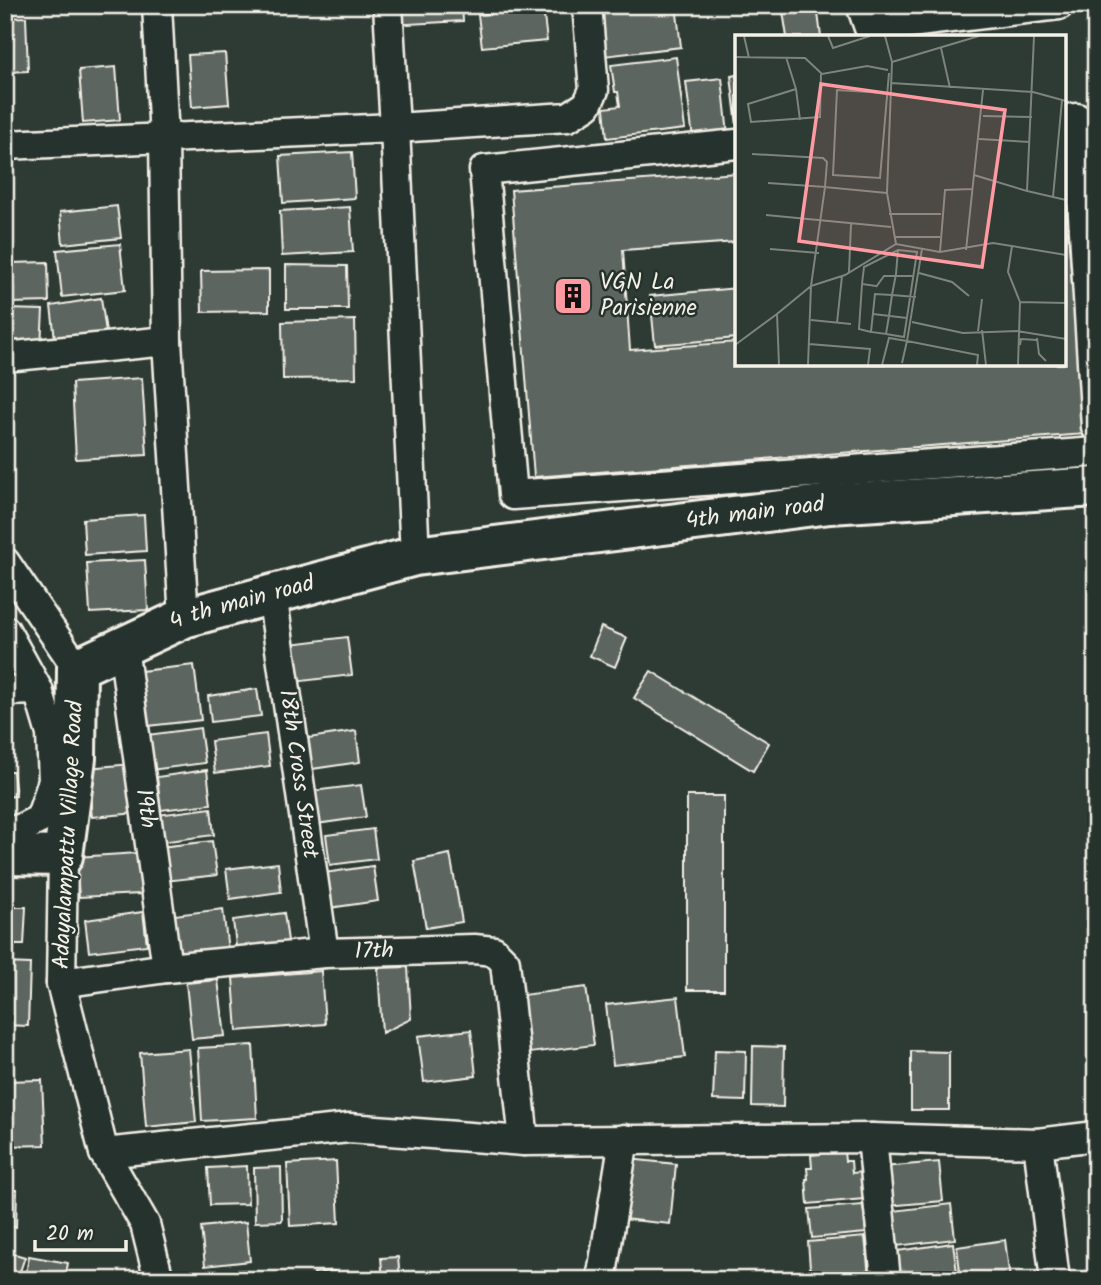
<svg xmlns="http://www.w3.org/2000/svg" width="1101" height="1285" viewBox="0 0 1101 1285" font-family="Kalam,sans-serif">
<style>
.building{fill:#5c655e;stroke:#f4f1e8;stroke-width:2}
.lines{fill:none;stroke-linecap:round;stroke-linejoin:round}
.street-casing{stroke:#f4f1e8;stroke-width:33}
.secondary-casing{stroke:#f4f1e8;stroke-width:44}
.street{stroke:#26332d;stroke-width:28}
.secondary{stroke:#26332d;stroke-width:38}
.labels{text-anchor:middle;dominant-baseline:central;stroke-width:5;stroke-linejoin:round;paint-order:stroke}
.poi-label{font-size:23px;fill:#f4f1e8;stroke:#26332d;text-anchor:start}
.street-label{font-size:23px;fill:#f4f1e8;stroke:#26332d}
.inset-road{fill:none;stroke:#7d847c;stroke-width:2}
.view{fill:#ff9aa2;fill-opacity:0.15;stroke:#ff9aa2;stroke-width:3.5}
.inset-edge{fill:none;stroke:#f4f1e8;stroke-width:3.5}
</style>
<rect width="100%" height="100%" fill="#2e3b34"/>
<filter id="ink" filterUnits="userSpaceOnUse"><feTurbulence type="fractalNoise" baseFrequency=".0143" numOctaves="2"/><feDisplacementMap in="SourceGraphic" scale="14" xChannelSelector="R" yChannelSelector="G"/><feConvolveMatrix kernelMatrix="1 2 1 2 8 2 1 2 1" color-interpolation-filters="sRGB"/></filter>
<g filter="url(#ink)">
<g class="building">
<polygon points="40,5 95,5 40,7"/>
<polygon points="389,5 462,5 463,21 390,25"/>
<polygon points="474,5 543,5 474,12"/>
<polygon points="635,5 676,5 681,47 604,56 599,10"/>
<polygon points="678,5 724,5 724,6 679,11"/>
<polygon points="782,5 817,5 821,37 787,37"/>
<polygon points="543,8 547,41 482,47 478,15"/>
<polygon points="26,17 28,71 5,72 5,18"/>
<polygon points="225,53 229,104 192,107 188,55"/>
<polygon points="676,57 685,129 607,138 604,108 620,106 618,92 615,92 611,65"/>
<polygon points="116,67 120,120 83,123 79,70"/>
<polygon points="737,75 737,126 731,76"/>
<polygon points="722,78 728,135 693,139 686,82"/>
<polygon points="352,152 355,198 283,203 280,156"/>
<polygon points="737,173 737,242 623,250 630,350 737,342 737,364 1064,364 1064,181 1084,434 534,477 511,190"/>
<polygon points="117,206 121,238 63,244 60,212"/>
<polygon points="350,207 353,252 282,256 280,211"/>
<polygon points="120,244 125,290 62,297 57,250"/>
<polygon points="48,262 49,302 11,303 10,263"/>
<polygon points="286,265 347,266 348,309 286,309"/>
<polygon points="269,270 269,311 202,312 201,271"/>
<polygon points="737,288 737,338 655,345 650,296"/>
<polygon points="101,298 106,332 55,339 51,306"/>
<polygon points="6,309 43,310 41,346 5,344"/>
<polygon points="355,320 356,378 283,379 282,322"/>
<polygon points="142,378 147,455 76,459 72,383"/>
<polygon points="144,515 146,551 85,555 83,519"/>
<polygon points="145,560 148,610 90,613 87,563"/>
<polygon points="601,627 627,638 615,667 590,656"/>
<polygon points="347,637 352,675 294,682 290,644"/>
<polygon points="194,665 201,720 148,726 141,671"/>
<polygon points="651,671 769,743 753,771 634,698"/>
<polygon points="257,689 261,716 211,722 208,696"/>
<polygon points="5,718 8,718 10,744 5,744"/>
<polygon points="200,728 205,763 151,770 147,735"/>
<polygon points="356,731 360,762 312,769 308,738"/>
<polygon points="266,734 270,766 215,773 211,741"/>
<polygon points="132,764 137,813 92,817 87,768"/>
<polygon points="207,770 211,804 161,810 157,777"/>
<polygon points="5,771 13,771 16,796 5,797"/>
<polygon points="361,785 366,817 316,824 312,791"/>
<rect x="687" y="796" width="37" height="194"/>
<polygon points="211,808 214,835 161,842 157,815"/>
<polygon points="373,829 377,859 330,865 326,835"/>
<polygon points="212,841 217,875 165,881 160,847"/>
<polygon points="138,853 141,894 79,897 76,857"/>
<polygon points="450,854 462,922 426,928 414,861"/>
<polygon points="278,863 281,892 230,899 226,869"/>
<polygon points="373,866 378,901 329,908 324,873"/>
<polygon points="5,907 26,907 24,945 5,945"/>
<polygon points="223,909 228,951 172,959 166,916"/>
<polygon points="143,912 147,945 89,952 85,920"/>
<polygon points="284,913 289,948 237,955 233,920"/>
<polygon points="5,963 30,964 28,1026 5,1025"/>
<polygon points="408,967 411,1019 382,1033 378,968"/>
<polygon points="321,971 325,1024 237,1031 233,978"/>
<polygon points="218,980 225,1036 192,1039 186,983"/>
<polygon points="586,987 594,1045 530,1053 522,995"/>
<polygon points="678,997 685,1057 613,1065 606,1005"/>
<polygon points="471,1030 476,1076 424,1082 418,1036"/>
<polygon points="253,1045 257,1118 202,1121 198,1048"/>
<polygon points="753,1046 784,1047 783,1107 752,1106"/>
<polygon points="189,1049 196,1122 146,1127 140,1053"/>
<polygon points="715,1050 746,1051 745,1101 713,1100"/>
<polygon points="911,1051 949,1052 949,1110 911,1110"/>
<polygon points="42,1080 45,1145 5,1146 5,1081"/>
<polygon points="844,1152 845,1161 851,1161 852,1173 862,1172 864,1199 808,1204 806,1179 808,1179 807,1168 812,1168 811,1155"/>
<polygon points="628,1159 676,1164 670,1224 623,1219"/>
<polygon points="336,1161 339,1223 290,1226 287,1164"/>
<polygon points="939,1162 943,1201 887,1206 883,1167"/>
<polygon points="247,1166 248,1204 210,1205 208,1168"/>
<polygon points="281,1167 282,1221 255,1222 254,1168"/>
<polygon points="5,1190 17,1190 16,1227 5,1227"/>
<polygon points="951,1204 955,1239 897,1246 893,1211"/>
<polygon points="863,1205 866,1233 812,1238 809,1209"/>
<polygon points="246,1222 250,1261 205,1266 201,1227"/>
<polygon points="865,1237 869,1277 811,1280 808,1242"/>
<polygon points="1005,1240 1010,1279 961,1280 957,1247"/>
<polygon points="953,1243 957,1272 902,1280 897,1251"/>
<polygon points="11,1253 25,1257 17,1280 5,1278"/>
<polygon points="29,1256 68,1263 65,1280 25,1280"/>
<polygon points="398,1257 400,1280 383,1280 381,1258"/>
<polygon points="245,1270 245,1280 220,1280 219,1272"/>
<polygon points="334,1271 335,1280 315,1280 314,1273"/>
</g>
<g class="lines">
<g class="street-casing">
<g id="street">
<polyline points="157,5 164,139 167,341 184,618"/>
<polyline points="388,5 395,128 568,117 587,105 594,90 587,5"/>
<polyline points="861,5 869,28 1059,5"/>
<polyline points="1064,119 1077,118 1096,427"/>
<polyline points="737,144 484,170 513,495 1096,452"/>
<polyline points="5,145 395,128 415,556"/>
<polyline points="5,357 167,341"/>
<polyline points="5,562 77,668"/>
<path id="s1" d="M272 594 324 953"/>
<polyline points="5,630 38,690 51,734 53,781 40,819 18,830 5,829"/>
<path id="s2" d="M123 647 167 968"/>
<polyline points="5,691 38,690"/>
<polyline points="63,856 61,983 104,1153 145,1224 159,1280"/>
<path id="s3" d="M61 983 167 968 324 953 474 949 494 951 505 962 524 1141"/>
<polyline points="872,1138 886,1280"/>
<polyline points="1038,1143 1055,1280"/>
<polyline points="104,1153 349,1128 524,1141 872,1138 1038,1143 1096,1136"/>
<polyline points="601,1280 624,1139"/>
</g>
</g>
<g class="secondary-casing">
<g id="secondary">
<path id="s4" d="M5 855 63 856 76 758 77 668 184 618 415 556 830 504 1096 487"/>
</g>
</g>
<use href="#street" class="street"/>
<use href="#secondary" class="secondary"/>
</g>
</g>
<defs>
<g id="building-square" transform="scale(2.0125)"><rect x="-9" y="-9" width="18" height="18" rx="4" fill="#ff9aa2" stroke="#26332d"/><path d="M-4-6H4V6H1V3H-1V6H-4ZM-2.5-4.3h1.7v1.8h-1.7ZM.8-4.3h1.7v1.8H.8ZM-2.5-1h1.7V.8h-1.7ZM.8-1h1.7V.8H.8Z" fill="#111"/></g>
</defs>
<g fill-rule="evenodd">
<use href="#building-square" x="573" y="296"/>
</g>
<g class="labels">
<g class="poi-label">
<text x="600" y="283">VGN La<tspan x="600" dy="26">Parisienne</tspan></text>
</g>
<g class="street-label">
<text stroke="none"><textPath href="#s4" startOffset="947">4th main road</textPath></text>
<text stroke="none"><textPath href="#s4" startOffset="425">4 th main road</textPath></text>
<text stroke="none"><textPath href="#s1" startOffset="182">18th Cross Street</textPath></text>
<text stroke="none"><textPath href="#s2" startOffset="163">19th</textPath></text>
<text transform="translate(69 835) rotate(-87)">Adayalampattu Village Road</text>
<text stroke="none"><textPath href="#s3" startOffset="315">17th</textPath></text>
</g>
</g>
<g transform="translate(735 35)">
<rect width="331" height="331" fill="#2e3b34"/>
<path class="inset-road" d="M9 1 14 23M93 1 98 13 135 1M150 1 157 27 152 158 161 209M299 1 292 156 331 165M206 13 215 53M0 22 70 23 87 39 132 31 153 35M51 22 61 54 13 69 16 87 85 82 86 39M157 27 244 1M156 48 298 57 331 66M61 54 65 85M150 58 102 55 98 140 145 143 154 38M248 81 297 82M244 104 295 107M17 119 88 123 92 127 90 152 33 148M239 140 292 156M318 162 327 65M154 179H206M31 180 156 192M159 202H205M277 211 273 237 285 267M35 214 84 218M187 214 172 306 243 320 242 330M163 215 161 239 157 260 154 281 151 299 136 297 140 259 157 260 181 262M231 215 248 55M205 217 210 155 237 154M114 237 116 189M184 238 217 247 234 261M127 249 124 294 136 297M141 251 127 249 129 232 163 215 182 217 169 302 151 299M141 252 149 241H178M138 279 172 283M76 285 116 289M177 287 228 298 282 296 331 304M102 288 107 241M247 295 251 330M243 296 247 264M302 303 304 319 311 326M74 309 135 314 133 330M0 310 42 279M285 310 286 304 302 305M44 330 42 279 76 251 90 152 152 158M73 330 76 251 110 240 161 209 205 217 258 208 331 220M147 330 154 303 172 306 167 328M283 330 285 267 331 268"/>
<path class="view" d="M86 49 270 75 247 232 64 206Z"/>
<rect width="331" height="331" class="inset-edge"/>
</g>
<rect width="1101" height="1285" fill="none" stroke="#26332d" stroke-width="28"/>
<rect x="14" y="14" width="1073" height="1257" fill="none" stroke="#f4f1e8" stroke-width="2.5" filter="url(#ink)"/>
<path d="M35 1240v10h91v-10" fill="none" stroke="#f4f1e8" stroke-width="3.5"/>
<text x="46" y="1240" font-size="21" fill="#f4f1e8" stroke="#26332d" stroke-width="5" paint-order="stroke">20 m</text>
</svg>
